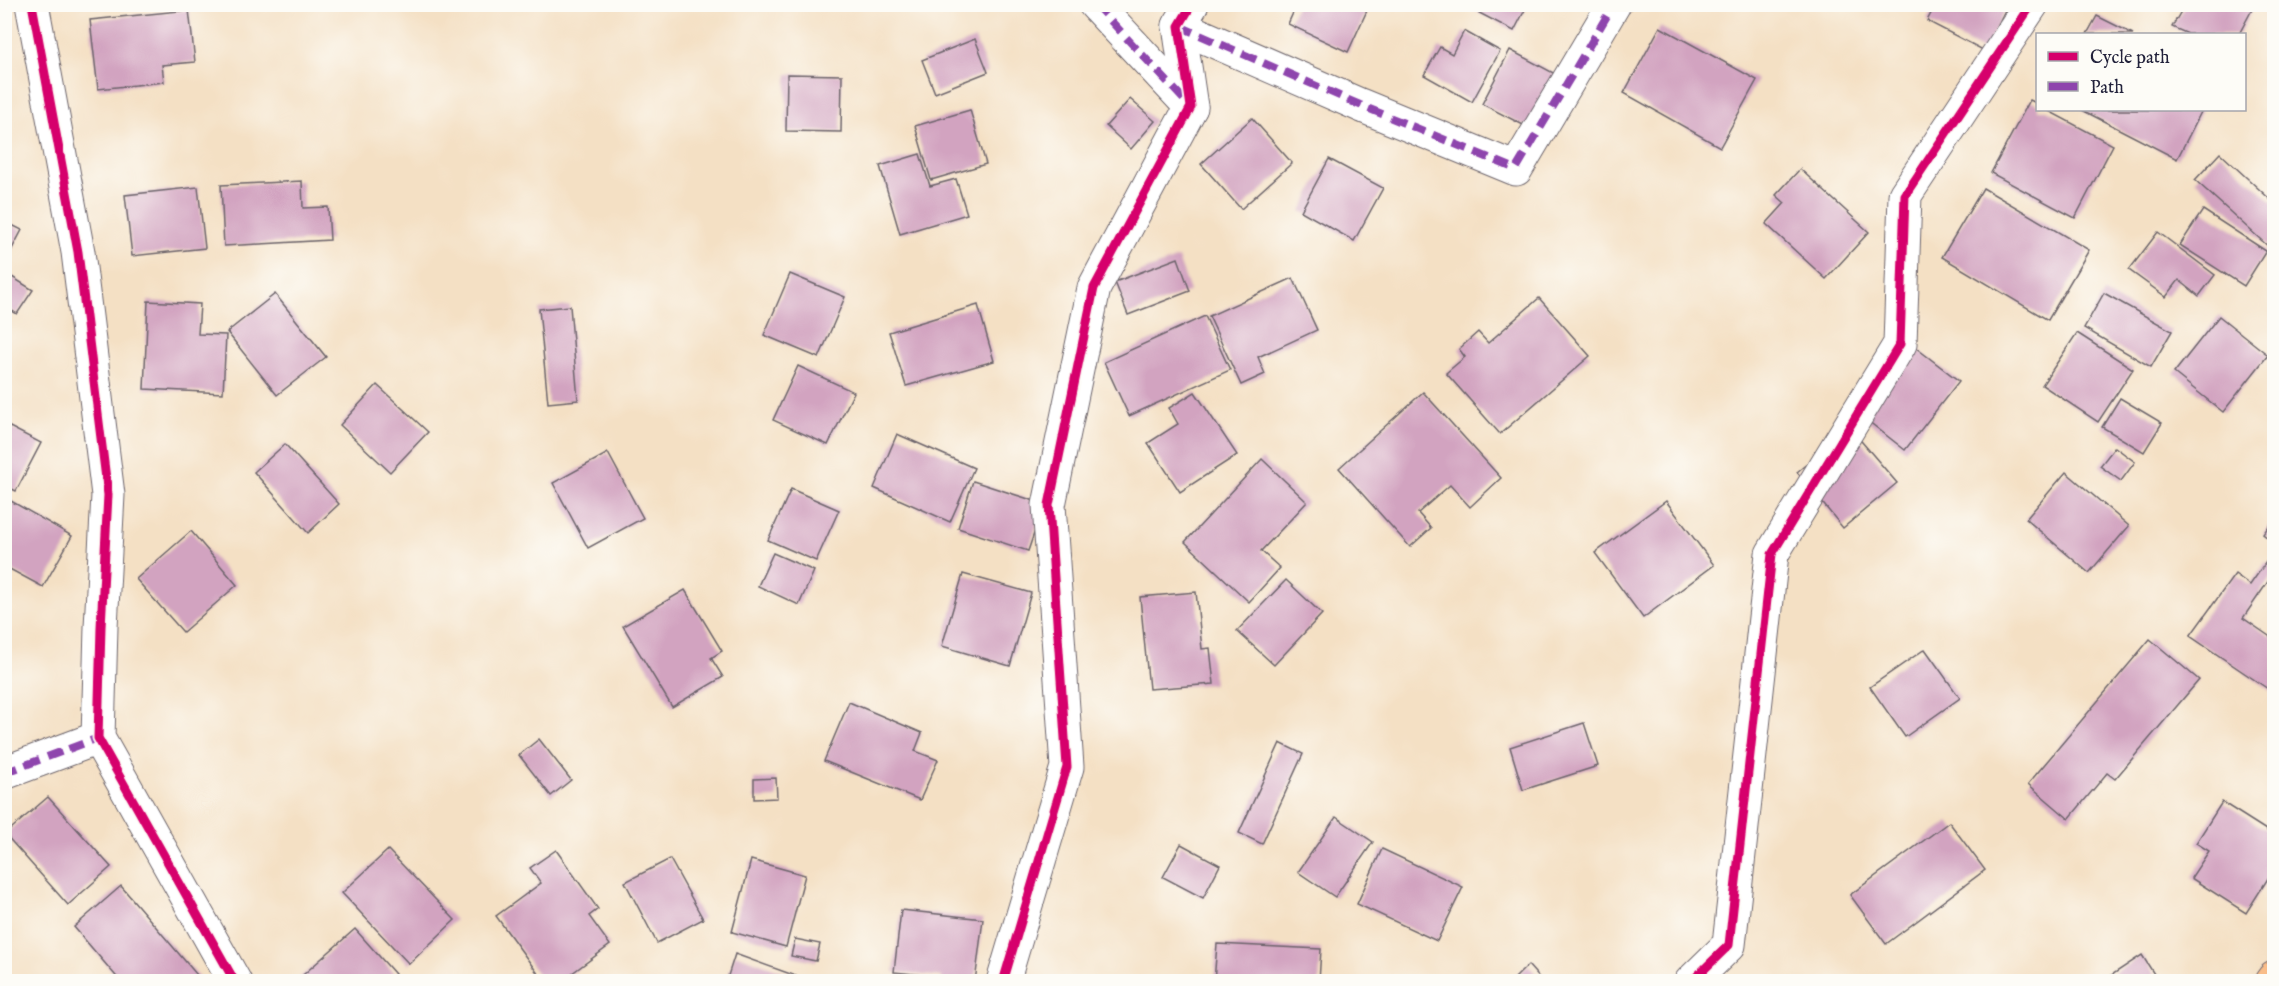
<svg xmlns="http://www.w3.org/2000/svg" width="2279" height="986" viewBox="0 0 2279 986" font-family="'IM FELL English',serif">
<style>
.building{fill:#d2a3c0}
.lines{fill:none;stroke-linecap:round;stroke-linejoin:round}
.minor-casing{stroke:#6c646b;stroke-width:35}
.primary-casing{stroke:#6c646b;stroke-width:35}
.minor{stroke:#fff;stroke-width:33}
.primary{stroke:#f9bd89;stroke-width:33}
.quiet{stroke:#8e44ad;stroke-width:8;stroke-dasharray:15 8;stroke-linecap:butt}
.cycleway-casing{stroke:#fdfcf7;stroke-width:13}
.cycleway{stroke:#d6006c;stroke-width:9}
</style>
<rect width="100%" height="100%" fill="#fdfcf7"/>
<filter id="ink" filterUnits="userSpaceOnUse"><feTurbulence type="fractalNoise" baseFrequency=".0167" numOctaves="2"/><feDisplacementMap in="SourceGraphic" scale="12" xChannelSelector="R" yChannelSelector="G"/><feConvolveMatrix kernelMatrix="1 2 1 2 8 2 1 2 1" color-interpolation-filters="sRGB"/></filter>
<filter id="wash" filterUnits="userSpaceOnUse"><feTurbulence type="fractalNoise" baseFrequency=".008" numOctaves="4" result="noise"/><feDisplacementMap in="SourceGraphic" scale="24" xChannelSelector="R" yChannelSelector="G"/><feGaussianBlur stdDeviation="1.35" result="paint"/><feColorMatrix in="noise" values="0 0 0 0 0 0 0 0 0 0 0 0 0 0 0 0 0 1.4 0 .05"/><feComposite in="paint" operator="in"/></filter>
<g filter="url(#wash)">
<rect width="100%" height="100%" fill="#f4e0c4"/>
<g id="blocks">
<g class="building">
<polygon points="1297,4 1370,4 1348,52 1288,24"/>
<polygon points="1462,4 1528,4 1514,31"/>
<polygon points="1936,4 2008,4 1985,51 1927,21"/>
<polygon points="2181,4 2255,4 2239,34 2188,34 2172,27 2184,6"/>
<polygon points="189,10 195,62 162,65 164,82 98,89 90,20"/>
<polygon points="2097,16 2133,34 2087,34"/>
<polygon points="1660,27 1757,80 1720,147 1624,93"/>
<polygon points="1464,31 1500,51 1472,102 1424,75 1440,47 1452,54"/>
<polygon points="975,39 988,72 935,93 922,60"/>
<polygon points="1510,50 1559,76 1531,129 1482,104"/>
<polygon points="787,74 842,75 841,132 786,131"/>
<polygon points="1130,99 1155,121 1131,149 1106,126"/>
<polygon points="2030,100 2038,104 2038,110 2047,110 2113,145 2075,218 1991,173"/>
<polygon points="970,110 986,164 931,180 915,126"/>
<polygon points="2082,110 2202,110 2177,159"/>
<polygon points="1252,118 1292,163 1241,209 1201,164"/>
<polygon points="2220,153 2274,203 2274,245 2271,249 2195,180"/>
<polygon points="920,154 930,186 956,179 967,214 900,234 880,166"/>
<polygon points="1329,159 1383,188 1354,241 1301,211"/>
<polygon points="1800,169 1869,232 1826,279 1766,224 1785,203 1776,195"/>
<polygon points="302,181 303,208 328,207 330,240 224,246 221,185"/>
<polygon points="198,187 205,248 132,256 125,195"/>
<polygon points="1983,188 2089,250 2048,320 1942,257"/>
<polygon points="2203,210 2266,251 2244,286 2180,245"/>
<polygon points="4,221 22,230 4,264"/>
<polygon points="2158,232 2215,275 2199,296 2179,280 2166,297 2129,270"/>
<polygon points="1178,258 1190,291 1128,315 1115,282"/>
<polygon points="4,272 33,290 17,314 4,306"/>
<polygon points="790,274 845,297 819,358 764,335"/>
<polygon points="1293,278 1317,330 1258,357 1265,374 1241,385 1209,316"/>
<polygon points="2104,293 2172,331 2151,367 2084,328"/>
<polygon points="275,294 326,357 277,395 227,332"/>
<polygon points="1539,298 1590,356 1500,434 1446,373 1465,357 1459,349 1478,332 1488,343"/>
<polygon points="148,301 200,304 198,334 226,335 223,393 144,389"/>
<polygon points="978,305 994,361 906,386 889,332"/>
<polygon points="570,306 578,400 548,403 539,309"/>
<polygon points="1205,316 1230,370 1129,416 1104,362"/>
<polygon points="2219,316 2268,355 2223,412 2174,373"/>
<polygon points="2077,333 2133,369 2098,422 2042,385"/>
<polygon points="1911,344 1959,381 1905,450 1858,413"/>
<polygon points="798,366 854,392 828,445 773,420"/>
<polygon points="377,385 428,432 390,472 340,425"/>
<polygon points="1195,392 1237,455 1180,492 1148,443 1178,424 1169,408"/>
<polygon points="1423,392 1501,478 1470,507 1450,485 1418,513 1431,528 1410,547 1339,468"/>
<polygon points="2120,398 2162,423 2144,452 2102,427"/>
<polygon points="4,424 41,443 16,491 4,485"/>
<polygon points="1850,428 1897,483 1843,528 1797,472"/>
<polygon points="897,434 974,468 950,522 874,488"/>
<polygon points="285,444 339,504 308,533 254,472"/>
<polygon points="2115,447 2135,462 2121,481 2100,466"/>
<polygon points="608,453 643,518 588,548 553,483"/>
<polygon points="1262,459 1307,502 1261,551 1280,568 1249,602 1185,542"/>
<polygon points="2066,472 2129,526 2089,573 2026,519"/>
<polygon points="973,481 1044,504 1028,551 958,528"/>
<polygon points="791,489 839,510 816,561 768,540"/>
<polygon points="4,497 72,536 43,587 4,566"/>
<polygon points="1666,501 1714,565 1643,618 1595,553"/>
<polygon points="2274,519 2274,543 2263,534"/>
<polygon points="191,531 237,585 183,632 136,579"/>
<polygon points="773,553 814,571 799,605 758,586"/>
<polygon points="2266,562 2274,568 2274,573 2243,618 2272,638 2274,634 2274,685 2271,691 2190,636 2235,574 2250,585"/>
<polygon points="963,574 1031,593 1010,666 942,646"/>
<polygon points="1286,580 1322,614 1274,665 1237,631"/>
<polygon points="685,590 722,651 711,658 723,677 672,707 623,626"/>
<polygon points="1196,592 1202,649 1210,648 1214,684 1149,689 1140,597"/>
<polygon points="2150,639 2199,680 2115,779 2107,773 2069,819 2028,784"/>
<polygon points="1925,649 1960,698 1905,737 1870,687"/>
<polygon points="849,702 922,733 915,751 938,760 920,800 824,761"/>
<polygon points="1584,723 1598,766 1523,790 1510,747"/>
<polygon points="539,739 571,780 551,796 519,755"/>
<polygon points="1280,743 1303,754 1262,844 1239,833"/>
<polygon points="776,778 777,798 754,799 754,779"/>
<polygon points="48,797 111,867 68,905 5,834"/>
<polygon points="2222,802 2274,835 2274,869 2246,913 2191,878 2209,851 2196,843"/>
<polygon points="1336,817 1373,842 1335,897 1298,872"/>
<polygon points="1949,822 1985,870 1886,944 1850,895"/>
<polygon points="1181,844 1220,865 1203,898 1163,877"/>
<polygon points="1382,849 1463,887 1437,941 1357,904"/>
<polygon points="388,850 455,920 409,964 342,893"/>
<polygon points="556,850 598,909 589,916 610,945 560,982 544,982 496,916 541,883 530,868"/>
<polygon points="670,859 703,919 657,943 625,882"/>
<polygon points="751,860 805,875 786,947 732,932"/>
<polygon points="121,886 203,982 121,982 74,927"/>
<polygon points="901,910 983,919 975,982 942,982 942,977 894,972"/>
<polygon points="355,929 395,974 387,982 295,982"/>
<polygon points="795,939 820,944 816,961 791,956"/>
<polygon points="1217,944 1321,949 1319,982 1214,982"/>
<polygon points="735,954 796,976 794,982 726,982"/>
<polygon points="2142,955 2159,982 2101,982"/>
<polygon points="1528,965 1543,982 1511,982"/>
</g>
</g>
</g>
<g filter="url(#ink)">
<use href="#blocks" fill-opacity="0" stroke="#6c646b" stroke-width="1.5"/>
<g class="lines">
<g class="minor-casing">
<g id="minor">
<polyline points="32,4 78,252 108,495 101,627 98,738 235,982"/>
<polyline points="1095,4 1191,107"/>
<polyline points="1179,26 1360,105 1516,169 1614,4"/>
<polyline points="4,773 98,738"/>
<polyline points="1003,982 1067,767 1049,505 1094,288 1191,107 1179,26 1192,4"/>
<polyline points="1691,982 1729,945 1772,554 1900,344 1905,195 2032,4"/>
</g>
</g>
<g class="primary-casing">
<polyline id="primary" points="2271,982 2274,978"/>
</g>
<use href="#minor" class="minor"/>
<use href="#primary" class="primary"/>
<g class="quiet">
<polyline points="1095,4 1189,105"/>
<polyline points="1179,26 1360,105 1516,169 1614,4"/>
<polyline points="4,773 98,738"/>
</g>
<g class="cycleway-casing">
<g id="cycleway">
<polyline points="32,4 78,252 108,495 101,627 98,738 235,982"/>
<polyline points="1003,982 1067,767 1049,505 1094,288 1191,107 1179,26 1192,4"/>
<polyline points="1691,982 1729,945 1772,554 1900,344 1905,195 2032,4"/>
</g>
</g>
<use href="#cycleway" class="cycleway"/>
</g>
</g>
<rect width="2279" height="986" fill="none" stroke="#fdfcf7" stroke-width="24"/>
<rect x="2036" y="33" width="210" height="78" fill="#fdfcf7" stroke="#a5a5ac" stroke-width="1.5"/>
<rect x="2048" y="52" width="30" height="9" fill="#d6006c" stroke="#a5a5ac" stroke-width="1.5"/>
<text x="2090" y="63" font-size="18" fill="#22223b">Cycle path</text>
<rect x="2048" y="82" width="30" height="9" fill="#8e44ad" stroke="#a5a5ac" stroke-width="1.5"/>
<text x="2090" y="93" font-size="18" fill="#22223b">Path</text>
</svg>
